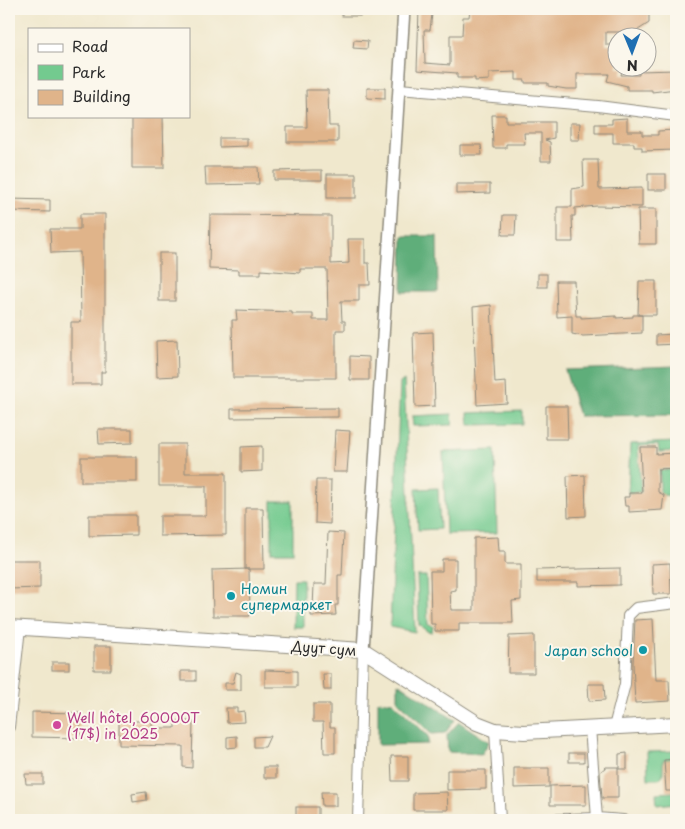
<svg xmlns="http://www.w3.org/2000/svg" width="685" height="829" viewBox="0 0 685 829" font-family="'Playpen Sans',sans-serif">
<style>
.green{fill:#73ca8f;stroke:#4f7a5d}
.forest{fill:#5eae7a;stroke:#446c52}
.building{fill:#e0b48a}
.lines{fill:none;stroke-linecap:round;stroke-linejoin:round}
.minor-casing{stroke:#8e8a7c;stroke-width:12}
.tertiary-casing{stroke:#8e8a7c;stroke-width:14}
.secondary-casing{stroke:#8e8a7c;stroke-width:16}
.minor{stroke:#fff;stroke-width:10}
.tertiary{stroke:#fff;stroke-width:11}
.secondary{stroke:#fff;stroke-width:14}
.culture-dot{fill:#0f9aa8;stroke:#fbf7ec;stroke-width:2}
.hotel-dot{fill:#d1479c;stroke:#fbf7ec;stroke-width:2}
.labels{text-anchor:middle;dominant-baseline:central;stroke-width:4;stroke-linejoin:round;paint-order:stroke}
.culture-label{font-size:14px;fill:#0d838f;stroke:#fbf7ec;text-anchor:start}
.street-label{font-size:14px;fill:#2b2b2b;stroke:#fbf7ec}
.hotel-label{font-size:14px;fill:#b23c85;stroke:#fbf7ec;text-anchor:start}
</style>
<rect width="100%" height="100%" fill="#fbf7ec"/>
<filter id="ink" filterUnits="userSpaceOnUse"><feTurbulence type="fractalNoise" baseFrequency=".02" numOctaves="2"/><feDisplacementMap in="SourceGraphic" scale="10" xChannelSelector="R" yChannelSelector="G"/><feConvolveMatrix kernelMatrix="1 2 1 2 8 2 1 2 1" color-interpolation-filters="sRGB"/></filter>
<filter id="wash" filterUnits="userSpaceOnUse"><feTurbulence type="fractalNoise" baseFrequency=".0096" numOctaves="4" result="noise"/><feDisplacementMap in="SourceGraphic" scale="20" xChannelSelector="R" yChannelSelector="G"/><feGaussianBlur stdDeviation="1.12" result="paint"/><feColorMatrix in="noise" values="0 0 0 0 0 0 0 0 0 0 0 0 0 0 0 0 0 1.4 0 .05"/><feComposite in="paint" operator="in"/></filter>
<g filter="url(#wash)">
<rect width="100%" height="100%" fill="#f0e8cd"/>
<g class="green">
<polygon points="404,380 415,632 390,627 400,383"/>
<polygon points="522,411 522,424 469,425 468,413"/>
<polygon points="452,414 453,425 413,426 412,416"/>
<polygon points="676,442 676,451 659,452 658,445 638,446 641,492 628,493 630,444"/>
<polygon points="495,450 497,533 446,534 443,452"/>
<polygon points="660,470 676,470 676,496 662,495 660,491"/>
<polygon points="438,488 440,529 418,530 416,489"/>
<rect x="272" y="501" width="21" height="51"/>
<polygon points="417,576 426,576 428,625 433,626 432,632 427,631 419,625"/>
<polygon points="294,579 303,579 303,627 293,627"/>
<polygon points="676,751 676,758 663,760 663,775 659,779 648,779 647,752"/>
<polygon points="676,792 676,803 657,805 656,793"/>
</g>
<g class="forest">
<polygon points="403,236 437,236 438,292 402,292"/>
<polygon points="676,366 676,415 579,416 565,370"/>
<polygon points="398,683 455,720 445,733 431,734 398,701"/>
<polygon points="378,701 393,702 428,736 428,744 378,745"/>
<polygon points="459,722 489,742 482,754 448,752 447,735"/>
</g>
<g id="blocks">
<g class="building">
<rect x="342" y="9" width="18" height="7"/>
<polygon points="419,9 431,9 432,14 430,30 424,30 425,63 450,65 450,35 462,35 463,17 469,17 470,9 649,9 649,23 635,32 606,32 606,45 618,45 618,68 623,68 621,75 639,75 639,71 676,70 676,89 652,92 652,90 627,90 627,86 607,81 609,74 577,74 577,89 566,89 548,86 548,83 525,83 525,80 516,80 516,72 489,73 489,80 475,81 475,78 457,78 457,73 417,70"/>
<polygon points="354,40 368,41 367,49 353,48"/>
<polygon points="367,88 385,88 385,99 367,98"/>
<polygon points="306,90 328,90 329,126 338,126 338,142 287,142 287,127 307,127"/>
<polygon points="492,115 506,115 506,122 554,122 554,138 545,140 550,142 551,161 541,161 541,133 524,133 525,144 506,144 506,148 493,148"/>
<polygon points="132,116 163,116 164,168 132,168"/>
<polygon points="627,118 627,131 642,131 642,135 658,135 658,131 676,130 676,150 642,151 642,147 634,147 634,143 613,143 613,133 595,133 595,124 612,124 612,119"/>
<polygon points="570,123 580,123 579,140 570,140"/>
<polygon points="219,138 247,138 247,146 219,147"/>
<polygon points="460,145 481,145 482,155 460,155"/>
<polygon points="583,160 598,160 599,189 642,188 642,207 597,206 575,208 575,216 572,216 573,242 557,242 557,207 572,207 572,189 584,187"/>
<polygon points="205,167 258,167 259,184 206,185"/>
<polygon points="313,170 322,170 322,180 274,180 274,171"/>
<rect x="327" y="174" width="29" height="24"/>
<rect x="648" y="174" width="18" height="16"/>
<polygon points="456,184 490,184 490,193 456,194"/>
<polygon points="9,199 50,200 50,212 9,211"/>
<polygon points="638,209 656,209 656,244 639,244"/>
<polygon points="80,214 105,214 105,372 101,372 101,384 71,384 71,322 81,322 80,252 51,253 50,229 80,229"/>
<polygon points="210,215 331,216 331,264 349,263 348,239 365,239 365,263 369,263 370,285 359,285 359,301 341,301 342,321 345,321 345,330 336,330 336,378 233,378 232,320 237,320 236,310 292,312 292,314 313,314 313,320 328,320 327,269 300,269 300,273 261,270 261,274 239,274 239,270 209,269"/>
<polygon points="503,215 516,215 515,235 502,235"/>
<rect x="159" y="253" width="16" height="48"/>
<rect x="538" y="274" width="9" height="13"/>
<polygon points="556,281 574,281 576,316 581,316 581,318 616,316 616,318 633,317 633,315 642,315 642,333 583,336 572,334 572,316 557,317"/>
<polygon points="639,281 656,281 656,315 638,315"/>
<polygon points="491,305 495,383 506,382 507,403 477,405 473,307"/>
<polygon points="433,332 435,406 415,407 413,333"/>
<polygon points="676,334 676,344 656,345 656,335"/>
<polygon points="177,340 178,376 157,377 156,341"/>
<polygon points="350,356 369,357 369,380 350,380"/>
<polygon points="546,406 567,406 568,439 546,439"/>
<polygon points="338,408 338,417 231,418 231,409"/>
<polygon points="98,429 132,429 132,443 99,444"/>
<polygon points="335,430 350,431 347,472 333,472"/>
<polygon points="159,444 185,444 185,473 226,473 226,535 160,536 160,516 206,516 206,486 159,486"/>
<polygon points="262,446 262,471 241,472 241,447"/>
<polygon points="640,447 656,447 656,454 676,453 676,468 658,469 658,492 664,495 662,510 629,512 629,506 625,506 624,497 629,497 629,493 642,493"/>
<rect x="81" y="457" width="56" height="25"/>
<polygon points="585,475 586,516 568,517 567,476"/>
<polygon points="316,480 331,480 330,524 315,523"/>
<polygon points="245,508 263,508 264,569 245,569"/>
<polygon points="89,515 136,515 136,535 89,536"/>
<polygon points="328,532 344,533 342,575 338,575 338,605 335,605 336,615 311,616 311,609 313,609 314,584 326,584"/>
<polygon points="498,537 499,551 505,551 505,564 521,564 521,600 512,601 513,623 459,623 459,631 435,631 435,624 431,624 430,571 442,571 442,559 456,559 456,590 450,591 451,610 474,610 474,538"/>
<polygon points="9,560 40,560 40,588 9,589"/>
<polygon points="670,563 671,594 653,594 652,564"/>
<polygon points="620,568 620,585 578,586 578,582 537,582 537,570"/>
<polygon points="249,569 250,616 213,616 212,570"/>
<polygon points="653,619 656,680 669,680 670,701 635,703 633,664 635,620"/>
<polygon points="534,635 534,673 508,673 509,636"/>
<rect x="94" y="646" width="17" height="24"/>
<rect x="52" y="662" width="17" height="8"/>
<polygon points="265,670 297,671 297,687 265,687"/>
<rect x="181" y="671" width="15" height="10"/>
<polygon points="236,672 241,674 241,690 225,690 225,683 233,683"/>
<polygon points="323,674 331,674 331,690 324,690"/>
<polygon points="588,684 604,684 605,700 589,701"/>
<polygon points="313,704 330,704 330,727 335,727 335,753 324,753 323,722 313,722"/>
<polygon points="226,708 237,708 237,712 244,711 245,722 227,723"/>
<polygon points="32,712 80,713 80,738 32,737"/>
<polygon points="119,721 152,721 152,728 175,728 175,721 193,721 192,768 183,767 183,746 119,745"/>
<polygon points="237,736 237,747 227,748 227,737"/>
<polygon points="270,736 265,747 254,747 254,737"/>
<rect x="569" y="753" width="15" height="9"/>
<polygon points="627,753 627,769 619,769 619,754"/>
<polygon points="391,756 408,756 408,781 392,781"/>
<polygon points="676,759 676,791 666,791 664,760"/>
<rect x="264" y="767" width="12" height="11"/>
<polygon points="606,767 618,767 618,798 602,798 600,772"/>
<polygon points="514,768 549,768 549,787 514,788"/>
<polygon points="447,770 486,770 486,789 447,790"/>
<polygon points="25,774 43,774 43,784 26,784"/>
<polygon points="586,785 586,805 550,805 550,786"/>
<polygon points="146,792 147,800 133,802 132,794"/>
<polygon points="321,792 336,792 336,806 322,806"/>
<polygon points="447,792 448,810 413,810 413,793"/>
<rect x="296" y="807" width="22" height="13"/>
</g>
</g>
</g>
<g filter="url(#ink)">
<use href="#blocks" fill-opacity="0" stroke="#8e8a7c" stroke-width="1"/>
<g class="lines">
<g class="minor-casing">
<g id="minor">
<polyline points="399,89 598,106 676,116"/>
<polyline points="9,727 20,628"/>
<polyline points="614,727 625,684 628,616 636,608 676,603"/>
<polyline points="590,728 597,818"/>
<polyline points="495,730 500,820"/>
<polyline points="358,820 363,650"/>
<polyline points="539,820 597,818 623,820"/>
</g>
</g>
<g class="tertiary-casing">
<polyline id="tertiary" points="363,650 404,9"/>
</g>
<g class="secondary-casing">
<polyline id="secondary" points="9,627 363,650 477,723 495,730 524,732 676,724"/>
</g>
<use href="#minor" class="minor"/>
<use href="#tertiary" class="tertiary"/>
<use href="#secondary" class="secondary"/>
</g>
</g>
<g class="culture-dot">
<circle cx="231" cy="596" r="5"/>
<circle cx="643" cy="650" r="5"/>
</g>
<circle class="hotel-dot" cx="57" cy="725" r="5"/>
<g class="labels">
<g class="culture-label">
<text x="241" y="588">Номин<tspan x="241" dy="16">супермаркет</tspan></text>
<text x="633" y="650" text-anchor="end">Japan school</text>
</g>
<g class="street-label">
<text transform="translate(324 648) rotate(4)">Дуут сум</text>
</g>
<g class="hotel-label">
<text x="67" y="717">Well hôtel, 60000T<tspan x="67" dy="16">(17$) in 2025</tspan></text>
</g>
</g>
<rect width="685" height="829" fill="none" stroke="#fbf7ec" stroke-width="30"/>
<rect x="28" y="28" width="162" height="90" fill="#fbf7ec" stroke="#a8a59f"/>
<rect x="38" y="44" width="25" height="8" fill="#ffffff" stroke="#a8a59f"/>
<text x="72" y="52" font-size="15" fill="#2b2b2b">Road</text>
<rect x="38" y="65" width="25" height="15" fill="#73ca8f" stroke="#a8a59f"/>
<text x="72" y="78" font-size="15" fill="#2b2b2b">Park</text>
<rect x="38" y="90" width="25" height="15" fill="#e0b48a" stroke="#a8a59f"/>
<text x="72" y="102" font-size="15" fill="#2b2b2b">Building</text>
<g transform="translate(632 52) rotate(179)"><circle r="24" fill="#fbf7ec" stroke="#a8a59f"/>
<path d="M0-4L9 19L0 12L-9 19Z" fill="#1f6fb2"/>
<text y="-8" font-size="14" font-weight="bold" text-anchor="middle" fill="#2b2b2b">N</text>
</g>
</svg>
